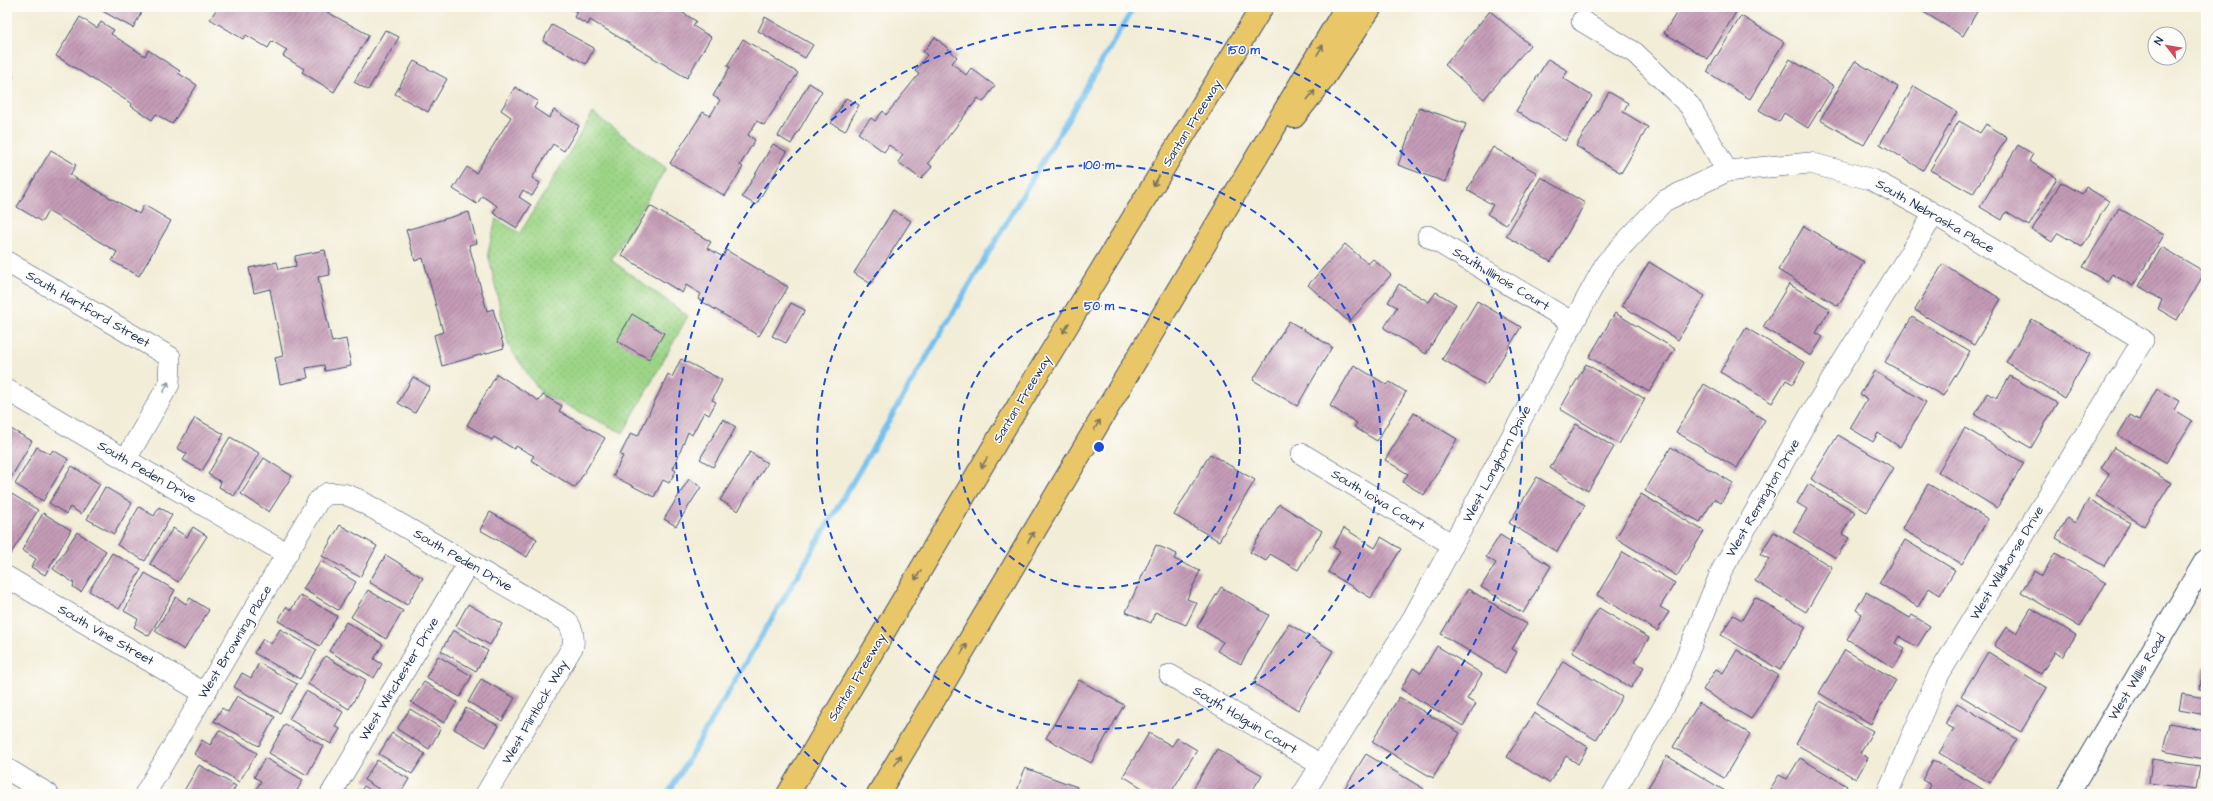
<svg xmlns="http://www.w3.org/2000/svg" width="2213" height="801" viewBox="0 0 2213 801" font-family="'Architects Daughter',sans-serif">
<style>
.park{fill:url(#park-dots);stroke:#5c8272}
.lines{fill:none;stroke-linecap:round;stroke-linejoin:round}
.stream{stroke:#74c0ee;stroke-width:5.5}
.building{fill:url(#building-hatch)}
.minor-casing{stroke:#3b4c70;stroke-width:22}
.tertiary-casing{stroke:#3b4c70;stroke-width:24}
.motorway-casing{stroke:#3b4c70;stroke-width:24}
.minor{stroke:#fff;stroke-width:21}
.tertiary{stroke:#fff;stroke-width:22}
.motorway{stroke:#e9c769;stroke-width:22}
.oneway{stroke:#787363}
.oneway2{stroke:#8d97ae}
.ring{fill:none;stroke:#1d4ed8;stroke-width:2;stroke-dasharray:7 5}
.labels{text-anchor:middle;dominant-baseline:central;stroke-width:3;stroke-linejoin:round;paint-order:stroke}
.street-label{font-size:13px;fill:#1b2f5e;stroke:#fdfcf7}
.centre{fill:#1d4ed8;stroke:#fdfcf7;stroke-width:2}
.ring-label{font-size:12px;text-anchor:middle;font-weight:bold;fill:#1d4ed8;stroke:#fdfcf7;stroke-width:3;stroke-linejoin:round;paint-order:stroke}
</style>
<defs>
<pattern id="park-dots" width="8" height="8" patternUnits="userSpaceOnUse"><rect width="8" height="8" fill="#9dd587"/><path d="M2 2h.1M6 6h.1" fill="none" stroke="#87b777" stroke-width="1.8" stroke-linecap="round"/></pattern>
<pattern id="building-hatch" width="6" height="6" patternUnits="userSpaceOnUse"><rect width="6" height="6" fill="#c49bb6"/><path d="M-1 1l2-2M0 6l6-6M5 7l2-2" fill="none" stroke="#9e7f97"/></pattern>
</defs>
<rect width="100%" height="100%" fill="#fdfcf7"/>
<filter id="ink" filterUnits="userSpaceOnUse"><feTurbulence type="fractalNoise" baseFrequency=".025" numOctaves="2"/><feDisplacementMap in="SourceGraphic" scale="8" xChannelSelector="R" yChannelSelector="G"/><feConvolveMatrix kernelMatrix="1 2 1 2 8 2 1 2 1" color-interpolation-filters="sRGB"/></filter>
<filter id="wash" filterUnits="userSpaceOnUse"><feTurbulence type="fractalNoise" baseFrequency=".012" numOctaves="4" result="noise"/><feDisplacementMap in="SourceGraphic" scale="16" xChannelSelector="R" yChannelSelector="G"/><feGaussianBlur stdDeviation="0.9" result="paint"/><feColorMatrix in="noise" values="0 0 0 0 0 0 0 0 0 0 0 0 0 0 0 0 0 1.4 0 .05"/><feComposite in="paint" operator="in"/></filter>
<g filter="url(#wash)">
<rect width="100%" height="100%" fill="#f2edd7"/>
<polygon class="park" points="593,113 666,168 611,260 688,316 623,433 541,393 508,345 488,253 496,219 520,233"/>
<g class="lines">
<polyline class="stream" points="668,794 1134,7"/>
</g>
<g id="blocks">
<g class="building">
<polygon points="95,7 138,7 143,10 133,28"/>
<polygon points="218,7 299,7 309,13 312,7 318,7 369,35 334,92 302,72 304,69 283,56 287,50 272,41 268,48 246,35 243,39 210,19"/>
<polygon points="568,7 664,7 673,12 675,8 696,21 693,26 711,37 687,78 590,20 588,25 574,17 577,12"/>
<polygon points="1680,7 1739,7 1708,59 1664,33"/>
<polygon points="1915,7 1977,7 1978,10 1963,36"/>
<polygon points="1490,11 1530,45 1484,99 1445,65"/>
<polygon points="1741,16 1784,42 1750,99 1707,72"/>
<polygon points="80,17 97,28 101,22 114,30 111,34 145,56 148,50 180,71 178,73 197,85 172,124 156,114 152,120 131,106 132,104 56,56"/>
<polygon points="765,17 813,45 805,58 758,31"/>
<polygon points="552,25 594,48 586,64 543,41"/>
<polygon points="385,30 399,37 368,90 354,82"/>
<polygon points="935,37 957,57 952,63 966,75 971,68 995,86 983,102 978,98 928,163 932,167 921,179 898,162 903,155 889,145 884,152 858,133 871,118 875,121 883,111 886,115 919,74 915,71 927,55 923,52"/>
<polygon points="743,39 798,73 764,125 757,121 748,135 755,140 740,165 743,167 725,196 670,163 703,112 710,116 720,100 713,96 730,67 727,66"/>
<polygon points="7,54 13,77 7,78"/>
<polygon points="1548,59 1568,71 1563,78 1592,96 1565,141 1516,111"/>
<polygon points="1790,59 1834,86 1808,128 1784,113 1779,122 1759,110"/>
<polygon points="414,61 447,79 428,112 395,94"/>
<polygon points="1855,61 1898,87 1864,145 1820,120"/>
<polygon points="809,83 822,91 791,144 778,136"/>
<polygon points="1914,86 1957,112 1923,170 1880,144"/>
<polygon points="515,87 538,101 534,108 549,118 554,110 579,126 564,151 553,144 532,178 540,183 532,196 523,190 519,197 531,205 517,228 493,213 497,206 482,196 477,204 453,189 467,167 476,173 511,117 501,110"/>
<polygon points="1609,92 1628,103 1623,112 1648,127 1621,173 1576,146"/>
<polygon points="846,98 859,105 845,131 831,123"/>
<polygon points="1419,107 1466,124 1445,182 1398,165"/>
<polygon points="1959,121 1980,133 1986,124 2007,137 1973,194 1930,170"/>
<polygon points="773,144 787,152 756,205 742,197"/>
<polygon points="2018,145 2033,154 2029,161 2057,178 2029,226 2006,212 2002,220 1980,207"/>
<polygon points="1493,147 1537,173 1506,225 1487,214 1493,205 1467,190"/>
<polygon points="51,150 76,165 70,175 139,214 144,205 171,221 139,276 112,261 117,252 48,211 42,222 17,207"/>
<polygon points="1541,177 1585,203 1551,262 1506,236"/>
<polygon points="2061,182 2082,194 2086,187 2109,201 2082,247 2058,233 2052,242 2032,230"/>
<polygon points="650,206 711,242 707,248 723,257 726,250 788,287 759,336 698,299 701,294 686,285 682,293 621,255"/>
<polygon points="2119,208 2164,235 2133,286 2112,274 2107,282 2083,267"/>
<polygon points="893,210 911,221 871,284 854,273"/>
<polygon points="469,212 477,243 469,245 487,311 493,309 504,348 442,366 434,335 443,332 423,258 415,261 406,230"/>
<polygon points="1804,226 1864,262 1838,306 1778,270"/>
<polygon points="1345,244 1368,264 1373,259 1391,275 1349,322 1308,285"/>
<polygon points="2162,247 2205,272 2177,320 2158,309 2162,300 2139,286"/>
<polygon points="325,250 330,275 318,277 323,301 332,342 346,339 351,366 325,371 324,365 306,368 308,378 280,384 275,358 283,356 270,289 254,293 249,268 277,262 279,269 296,266 295,256"/>
<polygon points="1649,262 1705,296 1678,340 1622,306"/>
<polygon points="1943,264 2001,299 1974,345 1915,310"/>
<polygon points="1399,284 1429,302 1436,292 1456,304 1426,354 1384,328 1397,307 1388,302"/>
<polygon points="1789,284 1830,309 1816,333 1823,337 1811,356 1763,327"/>
<polygon points="1477,301 1521,327 1486,385 1442,359"/>
<polygon points="791,303 805,310 786,343 772,336"/>
<polygon points="1615,313 1675,349 1649,392 1589,357"/>
<polygon points="632,314 664,333 649,359 617,341"/>
<polygon points="1912,317 1970,351 1943,396 1885,362"/>
<polygon points="2032,319 2090,354 2064,398 2006,362"/>
<polygon points="1289,321 1332,347 1297,406 1253,380"/>
<polygon points="1746,328 1805,363 1793,384 1786,380 1772,403 1720,372"/>
<polygon points="681,359 722,380 712,400 716,402 709,415 704,412 692,435 688,432 673,469 676,471 669,483 663,480 654,497 613,476 623,456 620,455 631,433 638,436 668,374 672,377"/>
<polygon points="1586,364 1645,399 1619,444 1560,409"/>
<polygon points="1354,365 1387,385 1390,382 1406,392 1377,441 1354,427 1357,423 1330,406"/>
<polygon points="1874,371 1926,402 1900,447 1878,433 1873,442 1850,428 1867,399 1860,395"/>
<polygon points="497,374 539,401 543,395 562,406 559,411 605,438 575,488 531,460 534,456 516,446 514,449 494,437 492,440 467,425"/>
<polygon points="2010,376 2057,403 2031,448 1975,415 1987,393 1997,398"/>
<polygon points="413,377 430,387 415,413 398,403"/>
<polygon points="1704,384 1765,420 1737,468 1676,432"/>
<polygon points="2157,389 2179,401 2174,410 2192,421 2167,463 2118,435 2130,415 2139,420"/>
<polygon points="1414,413 1457,439 1424,495 1403,482 1408,474 1385,460"/>
<polygon points="195,418 224,434 202,471 183,460 187,454 177,448"/>
<polygon points="723,419 736,427 713,467 700,459"/>
<polygon points="1576,424 1614,447 1588,491 1550,468"/>
<polygon points="7,427 32,441 9,481 7,481"/>
<polygon points="1965,428 2024,463 1997,508 1938,472"/>
<polygon points="1838,435 1894,468 1867,512 1811,479"/>
<polygon points="230,437 259,453 234,496 219,487 221,482 208,474"/>
<polygon points="37,447 50,454 53,450 68,459 43,501 15,484"/>
<polygon points="1671,447 1733,483 1721,503 1714,499 1700,522 1645,491"/>
<polygon points="2114,447 2171,483 2144,526 2095,495 2109,474 2101,468"/>
<polygon points="750,452 767,463 738,511 720,500"/>
<polygon points="1210,454 1255,480 1219,541 1174,515"/>
<polygon points="264,458 292,476 269,512 241,494"/>
<polygon points="72,466 100,484 81,514 70,507 66,514 49,503"/>
<polygon points="1537,477 1585,505 1557,552 1509,523"/>
<polygon points="689,479 701,487 676,526 664,519"/>
<polygon points="1808,484 1855,512 1842,534 1849,538 1836,558 1793,532 1807,509 1797,503"/>
<polygon points="1928,484 1988,519 1962,564 1902,529"/>
<polygon points="105,487 132,503 114,534 87,519"/>
<polygon points="10,493 38,510 10,555 7,553 7,497"/>
<polygon points="1641,494 1704,531 1677,576 1616,538"/>
<polygon points="2089,499 2130,523 2104,566 2056,538 2067,518 2075,523"/>
<polygon points="1279,504 1322,531 1298,570 1270,554 1266,561 1250,552"/>
<polygon points="139,507 154,516 159,507 172,515 145,561 117,545"/>
<polygon points="490,512 537,539 527,557 480,530"/>
<polygon points="43,513 71,530 45,575 31,567 36,559 22,550"/>
<polygon points="340,525 377,546 360,577 322,556"/>
<polygon points="193,527 207,536 178,582 150,564 173,528 187,537"/>
<polygon points="1344,528 1375,548 1381,537 1401,549 1371,598 1328,572 1340,551 1333,547"/>
<polygon points="77,532 106,551 81,592 73,587 74,583 53,569"/>
<polygon points="1774,532 1832,567 1806,612 1755,581 1769,559 1760,554"/>
<polygon points="1500,535 1551,566 1523,613 1481,587 1496,563 1486,557"/>
<polygon points="1905,540 1955,570 1940,595 1929,588 1918,607 1879,583"/>
<polygon points="1156,545 1177,554 1174,559 1200,571 1187,599 1197,603 1186,625 1155,612 1151,623 1126,612"/>
<polygon points="1623,552 1675,583 1660,607 1669,612 1657,631 1597,595"/>
<polygon points="112,553 141,569 119,609 89,591"/>
<polygon points="2055,553 2106,583 2080,627 2021,592 2034,571 2042,576"/>
<polygon points="386,555 423,578 407,605 369,582"/>
<polygon points="321,561 356,582 338,610 303,589"/>
<polygon points="145,573 175,590 149,636 134,627 138,619 124,611"/>
<polygon points="1221,587 1269,615 1241,664 1217,651 1223,642 1197,627"/>
<polygon points="1468,589 1527,624 1512,649 1517,652 1505,673 1441,634"/>
<polygon points="368,590 403,611 386,639 351,617"/>
<polygon points="1866,592 1910,618 1912,615 1930,626 1917,647 1899,636 1895,643 1905,649 1894,668 1847,639 1862,614 1856,610"/>
<polygon points="300,595 337,616 320,646 278,621 286,607 291,610"/>
<polygon points="176,597 186,604 190,598 209,610 184,650 155,631"/>
<polygon points="1755,597 1806,627 1780,670 1721,635 1733,615 1742,620"/>
<polygon points="468,604 502,624 490,645 456,626"/>
<polygon points="1599,608 1649,638 1634,662 1644,667 1631,688 1572,652"/>
<polygon points="2031,608 2076,635 2062,657 2055,652 2041,674 1994,646 2006,627 2016,633"/>
<polygon points="346,622 383,644 374,659 382,664 374,678 329,651"/>
<polygon points="1289,624 1333,651 1298,710 1253,683"/>
<polygon points="280,629 317,650 300,679 254,653 263,639 271,644"/>
<polygon points="453,630 488,651 476,671 441,651"/>
<polygon points="1437,646 1482,674 1467,699 1476,704 1463,726 1401,689 1413,668 1421,673"/>
<polygon points="1737,650 1778,675 1751,719 1703,690 1716,669 1723,673"/>
<polygon points="1845,650 1896,680 1871,724 1819,693"/>
<polygon points="1988,652 2047,688 2021,732 1961,696"/>
<polygon points="325,656 366,680 349,709 308,684"/>
<polygon points="438,656 472,676 460,697 426,677"/>
<polygon points="1563,661 1622,697 1596,740 1537,705"/>
<polygon points="259,663 297,684 280,713 234,687 242,673 251,678"/>
<polygon points="2203,666 2206,667 2206,690 2200,689"/>
<polygon points="481,679 515,698 502,721 468,702"/>
<polygon points="1079,680 1124,705 1091,763 1046,738"/>
<polygon points="424,682 457,702 444,723 411,702"/>
<polygon points="306,691 343,712 335,726 340,729 331,744 289,719"/>
<polygon points="2182,694 2206,698 2206,715 2179,710"/>
<polygon points="237,696 275,717 259,746 214,721 222,708 228,712"/>
<polygon points="1399,697 1460,733 1433,778 1372,742"/>
<polygon points="1820,701 1873,731 1860,753 1868,758 1856,779 1796,744"/>
<polygon points="1699,703 1750,734 1724,778 1673,747"/>
<polygon points="1957,703 2017,739 1990,783 1939,753 1954,729 1945,724"/>
<polygon points="466,708 499,726 486,747 454,729"/>
<polygon points="410,709 441,728 429,749 397,729"/>
<polygon points="1534,713 1588,747 1578,764 1566,756 1549,783 1507,757"/>
<polygon points="2169,723 2206,730 2204,759 2163,751"/>
<polygon points="285,724 323,746 307,775 269,753"/>
<polygon points="219,730 257,753 239,782 194,754 202,740 210,745"/>
<polygon points="392,733 425,754 412,774 379,754"/>
<polygon points="1149,733 1172,746 1177,738 1197,750 1170,794 1152,794 1123,776"/>
<polygon points="1217,749 1262,775 1250,794 1190,794"/>
<polygon points="1366,754 1424,789 1421,794 1341,794"/>
<polygon points="1667,756 1725,791 1723,794 1644,794"/>
<polygon points="265,758 303,780 295,794 261,794 255,791 261,781 254,777"/>
<polygon points="1800,758 1847,786 1842,794 1767,794 1779,775 1787,779"/>
<polygon points="2152,759 2200,766 2196,789 2149,783"/>
<polygon points="377,760 409,779 400,794 387,794 364,780"/>
<polygon points="1933,760 1991,794 1926,794 1931,785 1922,780"/>
<polygon points="199,765 236,786 231,794 182,794"/>
<polygon points="1025,768 1077,787 1075,794 1016,794"/>
<polygon points="364,786 376,794 359,794"/>
</g>
</g>
</g>
<g filter="url(#ink)">
<use href="#blocks" fill-opacity="0" stroke="#3b4c70" stroke-width="1"/>
<g class="lines">
<g class="minor-casing">
<g id="minor">
<polyline points="1582,21 1635,53 1690,106 1727,171"/>
<polyline points="1428,236 1573,323"/>
<polyline points="7,262 170,357 169,384 126,459"/>
<polyline points="7,390 287,554"/>
<polyline points="1302,454 1453,545"/>
<polyline points="7,577 204,693"/>
<polyline points="1170,675 1321,765"/>
<polyline points="7,769 48,794"/>
<path d="M145 794 318 501 328 493 344 494 357 499 567 621C573 630 574 636 573 646L486 794"/>
<polyline points="331,794 468,564"/>
<polyline points="1303,794 1413,618 1606,263 1664,201 1727,171 1810,163 1873,180 1924,208 2143,340 1939,674 1887,794"/>
<polyline points="1613,794 1670,696 1722,570 1810,415 1934,214"/>
</g>
</g>
<g class="tertiary-casing">
<polyline id="tertiary" points="2068,794 2206,560"/>
</g>
<g class="motorway-casing">
<g id="motorway">
<polyline points="1294,117 1317,88 1371,7"/>
<polyline points="788,794 1001,434 1262,7"/>
<polyline points="878,794 1346,7"/>
</g>
</g>
<use href="#minor" class="minor"/>
<use href="#tertiary" class="tertiary"/>
<use href="#motorway" class="motorway"/>
</g>
<defs><path id="oneway-shaft" d="M-6 0H5M1.5-3L5.5 0L1.5 3" fill="none" stroke-width="1.6" stroke-linecap="round" stroke-linejoin="round"/></defs>
<g class="oneway">
<use href="#oneway-shaft" transform="translate(1320 50) rotate(-59)"/>
<use href="#oneway-shaft" transform="translate(1311 95) rotate(-51)"/>
<use href="#oneway-shaft" transform="translate(1156 181) rotate(122)"/>
<use href="#oneway-shaft" transform="translate(1066 328) rotate(122)"/>
<use href="#oneway-shaft" transform="translate(1097 425) rotate(-59)"/>
<use href="#oneway-shaft" transform="translate(984 463) rotate(121)"/>
<use href="#oneway-shaft" transform="translate(1031 537) rotate(-59)"/>
<use href="#oneway-shaft" transform="translate(918 575) rotate(121)"/>
<use href="#oneway-shaft" transform="translate(964 649) rotate(-59)"/>
<use href="#oneway-shaft" transform="translate(898 760) rotate(-59)"/>
</g>
<use class="oneway2" href="#oneway-shaft" transform="translate(166 387) rotate(-66)"/>
</g>
<g class="ring">
<circle cx="1099" cy="447" r="141"/>
<circle cx="1099" cy="447" r="282"/>
<path d="M856 794A423 423 0 1 1 1342 794"/>
</g>
<g class="labels">
<g class="street-label">
<text transform="translate(1192 123) rotate(-58)">Santan Freeway</text>
<text transform="translate(1935 216) rotate(30)">South Nebraska Place</text>
<text transform="translate(1501 279) rotate(31)">South Illinois Court</text>
<text transform="translate(88 309) rotate(30)">South Hartford Street</text>
<text transform="translate(1022 399) rotate(-59)">Santan Freeway</text>
<text transform="translate(1497 464) rotate(-62)">West Longhorn Drive</text>
<text transform="translate(147 472) rotate(30)">South Peden Drive</text>
<text transform="translate(1763 498) rotate(-60)">West Remington Drive</text>
<text transform="translate(1378 500) rotate(31)">South Iowa Court</text>
<text transform="translate(463 560) rotate(30)">South Peden Drive</text>
<text transform="translate(2007 563) rotate(-59)">West Wildhorse Drive</text>
<text transform="translate(106 635) rotate(30)">South Vine Street</text>
<text transform="translate(235 642) rotate(-59)">West Browning Place</text>
<text transform="translate(857 677) rotate(-59)">Santan Freeway</text>
<text transform="translate(2137 677) rotate(-59)">West Willis Road</text>
<text transform="translate(399 679) rotate(-59)">West Winchester Drive</text>
<text transform="translate(535 712) rotate(-60)">West Flintlock Way</text>
<text transform="translate(1245 720) rotate(31)">South Holguin Court</text>
</g>
</g>
<circle cx="1099" cy="447" r="6" class="centre"/>
<g class="ring-label">
<text x="1244" y="54">150 m</text>
<text x="1099" y="169">100 m</text>
<text x="1099" y="310">50 m</text>
</g>
<rect width="2213" height="801" fill="none" stroke="#fdfcf7" stroke-width="24"/>
<g transform="translate(2167 46) rotate(301)"><circle r="19" fill="#fdfcf7" stroke="#a3aaba"/>
<path d="M0-3L7 15L0 10L-7 15Z" fill="#d1495b"/>
<text y="-6" font-size="11" font-weight="bold" text-anchor="middle" fill="#1b2f5e">N</text>
</g>
</svg>
